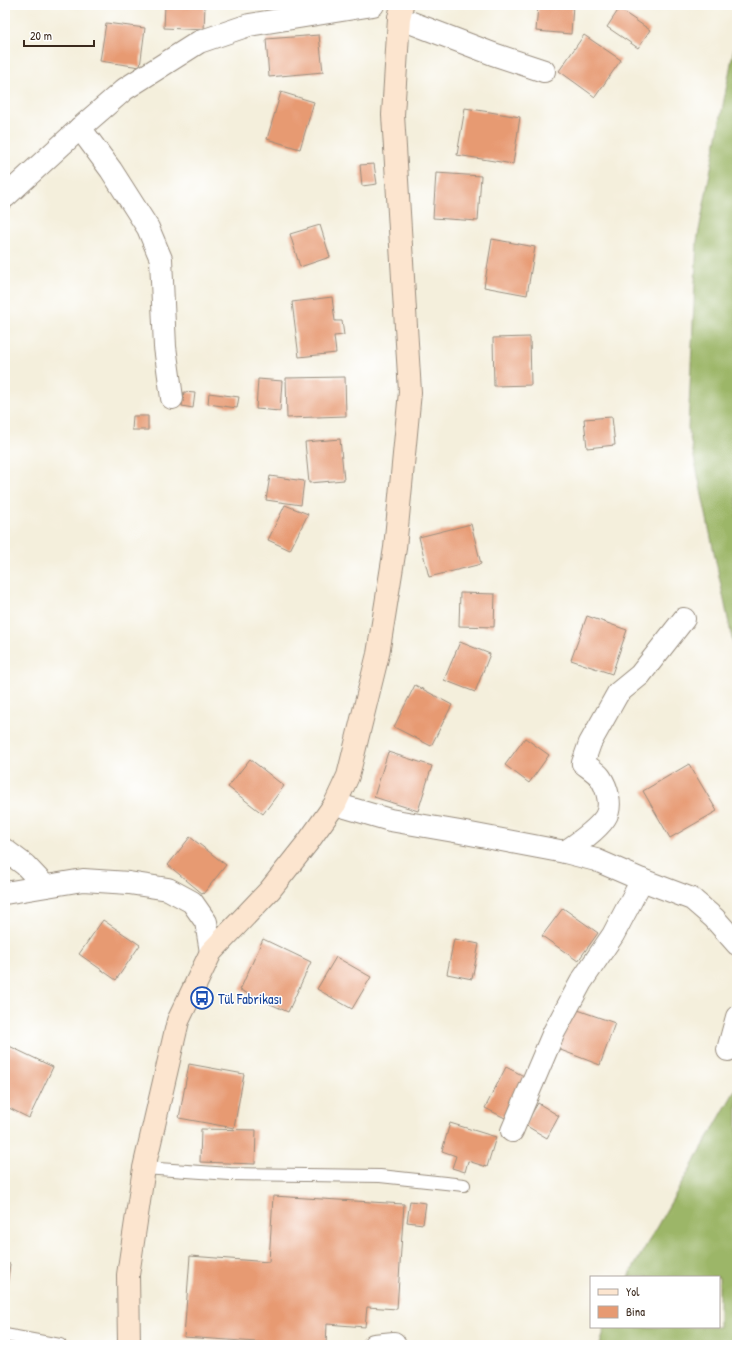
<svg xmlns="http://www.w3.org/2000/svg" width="742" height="1350" viewBox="0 0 742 1350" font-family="'Patrick Hand',sans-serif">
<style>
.forest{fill:#9cb667;stroke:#6c7042}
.building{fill:#e79a72}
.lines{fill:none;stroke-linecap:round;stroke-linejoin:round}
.lane-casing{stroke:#988c7d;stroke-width:14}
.street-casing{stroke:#988c7d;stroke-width:24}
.secondary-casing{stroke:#988c7d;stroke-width:24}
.lane{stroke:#fff;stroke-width:12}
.street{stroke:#fff;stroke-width:22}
.secondary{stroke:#fce5cf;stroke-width:22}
.labels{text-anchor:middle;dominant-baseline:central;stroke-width:3;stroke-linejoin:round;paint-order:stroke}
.transit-label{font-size:14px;fill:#164399;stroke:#fff;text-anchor:start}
</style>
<rect width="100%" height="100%" fill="#fff"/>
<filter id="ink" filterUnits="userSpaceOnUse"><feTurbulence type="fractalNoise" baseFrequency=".025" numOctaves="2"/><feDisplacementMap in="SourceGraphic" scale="8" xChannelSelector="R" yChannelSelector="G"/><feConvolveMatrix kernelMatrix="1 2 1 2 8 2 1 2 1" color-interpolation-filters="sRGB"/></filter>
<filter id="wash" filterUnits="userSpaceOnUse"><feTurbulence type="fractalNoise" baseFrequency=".012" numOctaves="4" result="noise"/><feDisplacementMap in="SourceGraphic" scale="16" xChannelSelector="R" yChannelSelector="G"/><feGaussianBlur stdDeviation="0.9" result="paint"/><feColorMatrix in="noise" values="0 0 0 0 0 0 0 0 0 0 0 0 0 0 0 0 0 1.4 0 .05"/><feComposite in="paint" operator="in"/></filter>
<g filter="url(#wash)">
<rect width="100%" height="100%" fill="#f4efdc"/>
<g class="forest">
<polygon points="737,32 737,662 688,428 697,241"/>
<polygon points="737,1087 737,1345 600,1345 605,1327 719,1327 719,1277 628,1277"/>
</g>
<g id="blocks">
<g class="building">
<polygon points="165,5 205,5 204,30 164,28"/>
<polygon points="538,5 573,5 571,34 536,31"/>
<polygon points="619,9 650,30 638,48 607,27"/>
<polygon points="106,23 145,28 140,67 100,61"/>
<polygon points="319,35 323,72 269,77 266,39"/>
<polygon points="584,35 621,60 595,97 559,71"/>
<polygon points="281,92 314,102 300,149 267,139"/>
<polygon points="465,108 520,117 513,164 457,155"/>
<polygon points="374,164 377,184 362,186 360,165"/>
<polygon points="436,173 481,176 478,221 433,218"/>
<polygon points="320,225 330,257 300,267 290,234"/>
<polygon points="492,239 535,247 527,295 484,287"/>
<polygon points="332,297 335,321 342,321 344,335 334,336 336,353 299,357 292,302"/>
<polygon points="530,337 531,385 494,386 493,338"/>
<polygon points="345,377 346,416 287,418 286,378"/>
<polygon points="258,379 282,381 280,411 256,409"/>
<polygon points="184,392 195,393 193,408 182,406"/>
<polygon points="209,393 239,397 237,408 208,404"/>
<polygon points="133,416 148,416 148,430 132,430"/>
<polygon points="612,417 615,445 587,448 584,419"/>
<polygon points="340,439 344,480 309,483 305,442"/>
<polygon points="270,476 304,481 301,505 266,500"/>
<polygon points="285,505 308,514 290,550 268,540"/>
<polygon points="471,524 481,564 429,577 419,537"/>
<polygon points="460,593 495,594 494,627 459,626"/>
<polygon points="587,616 627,630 612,674 571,660"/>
<polygon points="460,642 490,654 475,692 444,680"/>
<polygon points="415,685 452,705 431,746 394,727"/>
<polygon points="525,738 549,755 529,783 505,765"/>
<polygon points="388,752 432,766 418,811 374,797"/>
<polygon points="250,759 284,786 263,814 228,787"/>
<polygon points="689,764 717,811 670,838 643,791"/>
<polygon points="190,837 226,865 203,894 168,865"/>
<polygon points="563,908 598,933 578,961 542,936"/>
<polygon points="103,920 140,945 116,980 79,954"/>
<polygon points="263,939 311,962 288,1012 240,990"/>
<polygon points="454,939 479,944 472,979 447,974"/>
<polygon points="336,957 371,977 352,1009 317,989"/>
<polygon points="572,1008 615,1023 600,1065 558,1049"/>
<polygon points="5,1044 53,1067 29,1118 5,1106"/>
<polygon points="189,1064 244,1074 234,1128 179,1118"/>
<polygon points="506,1067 526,1077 505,1118 485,1108"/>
<polygon points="538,1103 559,1116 547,1138 525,1125"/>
<polygon points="450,1123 496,1137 487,1167 468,1161 465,1172 452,1168 456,1156 442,1151"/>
<polygon points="201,1129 256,1130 255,1164 200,1162"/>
<polygon points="273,1196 404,1204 397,1309 367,1307 365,1327 327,1324 326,1345 300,1345 184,1337 190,1256 269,1262"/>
<polygon points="410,1201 426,1203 423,1224 407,1222"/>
<polygon points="5,1263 10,1264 6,1292 5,1292"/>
</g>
</g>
</g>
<g filter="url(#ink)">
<use href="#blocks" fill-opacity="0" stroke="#988c7d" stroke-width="1"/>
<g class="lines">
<g class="lane-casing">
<g id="lane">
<polyline points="144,1168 230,1174 380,1176 464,1185"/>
<polyline points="5,1335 60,1345"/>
</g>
</g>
<g class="street-casing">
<g id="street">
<polyline points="399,18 493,54 544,71"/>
<polyline points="80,128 111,170 148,228 161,259 165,347 172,398"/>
<polyline points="5,197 80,128 125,89 199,42 249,25 373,5"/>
<polyline points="335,804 390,820 460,832 565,852 596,860 642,880 692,899 714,918 737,944"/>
<polyline points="5,850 25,865 45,886"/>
<path d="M565 852C578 843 596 831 605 818 613 806 607 787 600 777 596 772 588 767 583 763L590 743 618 693 640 675 684 619"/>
<polyline points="5,893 83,880 129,883 168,889 192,902 206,922 211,952"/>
<polyline points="728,1050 737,1017"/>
<polyline points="512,1131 554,1032 581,982 613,935 642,880"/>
<polyline points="374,1345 394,1343"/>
</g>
</g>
<g class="secondary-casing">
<polyline id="secondary" points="129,1345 128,1275 144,1168 178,1021 211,952 270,890 308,842 335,804 348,776 378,654 395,548 410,392 393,115 399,18 402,5"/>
</g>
<use href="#lane" class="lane"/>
<use href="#street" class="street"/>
<use href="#secondary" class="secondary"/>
</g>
</g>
<defs>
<g id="bus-ring" transform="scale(1.15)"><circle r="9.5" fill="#fff" stroke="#1a4fb4" stroke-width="1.5"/><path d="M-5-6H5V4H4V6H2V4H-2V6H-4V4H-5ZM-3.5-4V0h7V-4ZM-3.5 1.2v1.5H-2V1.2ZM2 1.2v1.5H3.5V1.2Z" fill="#1a4fb4"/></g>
</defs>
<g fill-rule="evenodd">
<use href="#bus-ring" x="202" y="998"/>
</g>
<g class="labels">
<g class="transit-label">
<text x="218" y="998">Tül Fabrikası</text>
</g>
</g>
<rect width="742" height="1350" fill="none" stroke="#fff" stroke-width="20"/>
<rect x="590" y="1276" width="130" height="52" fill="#ffffff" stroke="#b1aaa5"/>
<rect x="598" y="1289" width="20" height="6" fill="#fce5cf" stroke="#b1aaa5"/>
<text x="626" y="1296" font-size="12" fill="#3b2a1e">Yol</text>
<rect x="598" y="1306" width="20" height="12" fill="#e79a72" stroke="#b1aaa5"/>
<text x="626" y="1316" font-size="12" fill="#3b2a1e">Bina</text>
<path d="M24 40v6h70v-6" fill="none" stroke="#3b2a1e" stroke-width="2"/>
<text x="30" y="40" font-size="12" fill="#3b2a1e" stroke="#ffffff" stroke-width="3" paint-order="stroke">20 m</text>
</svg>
